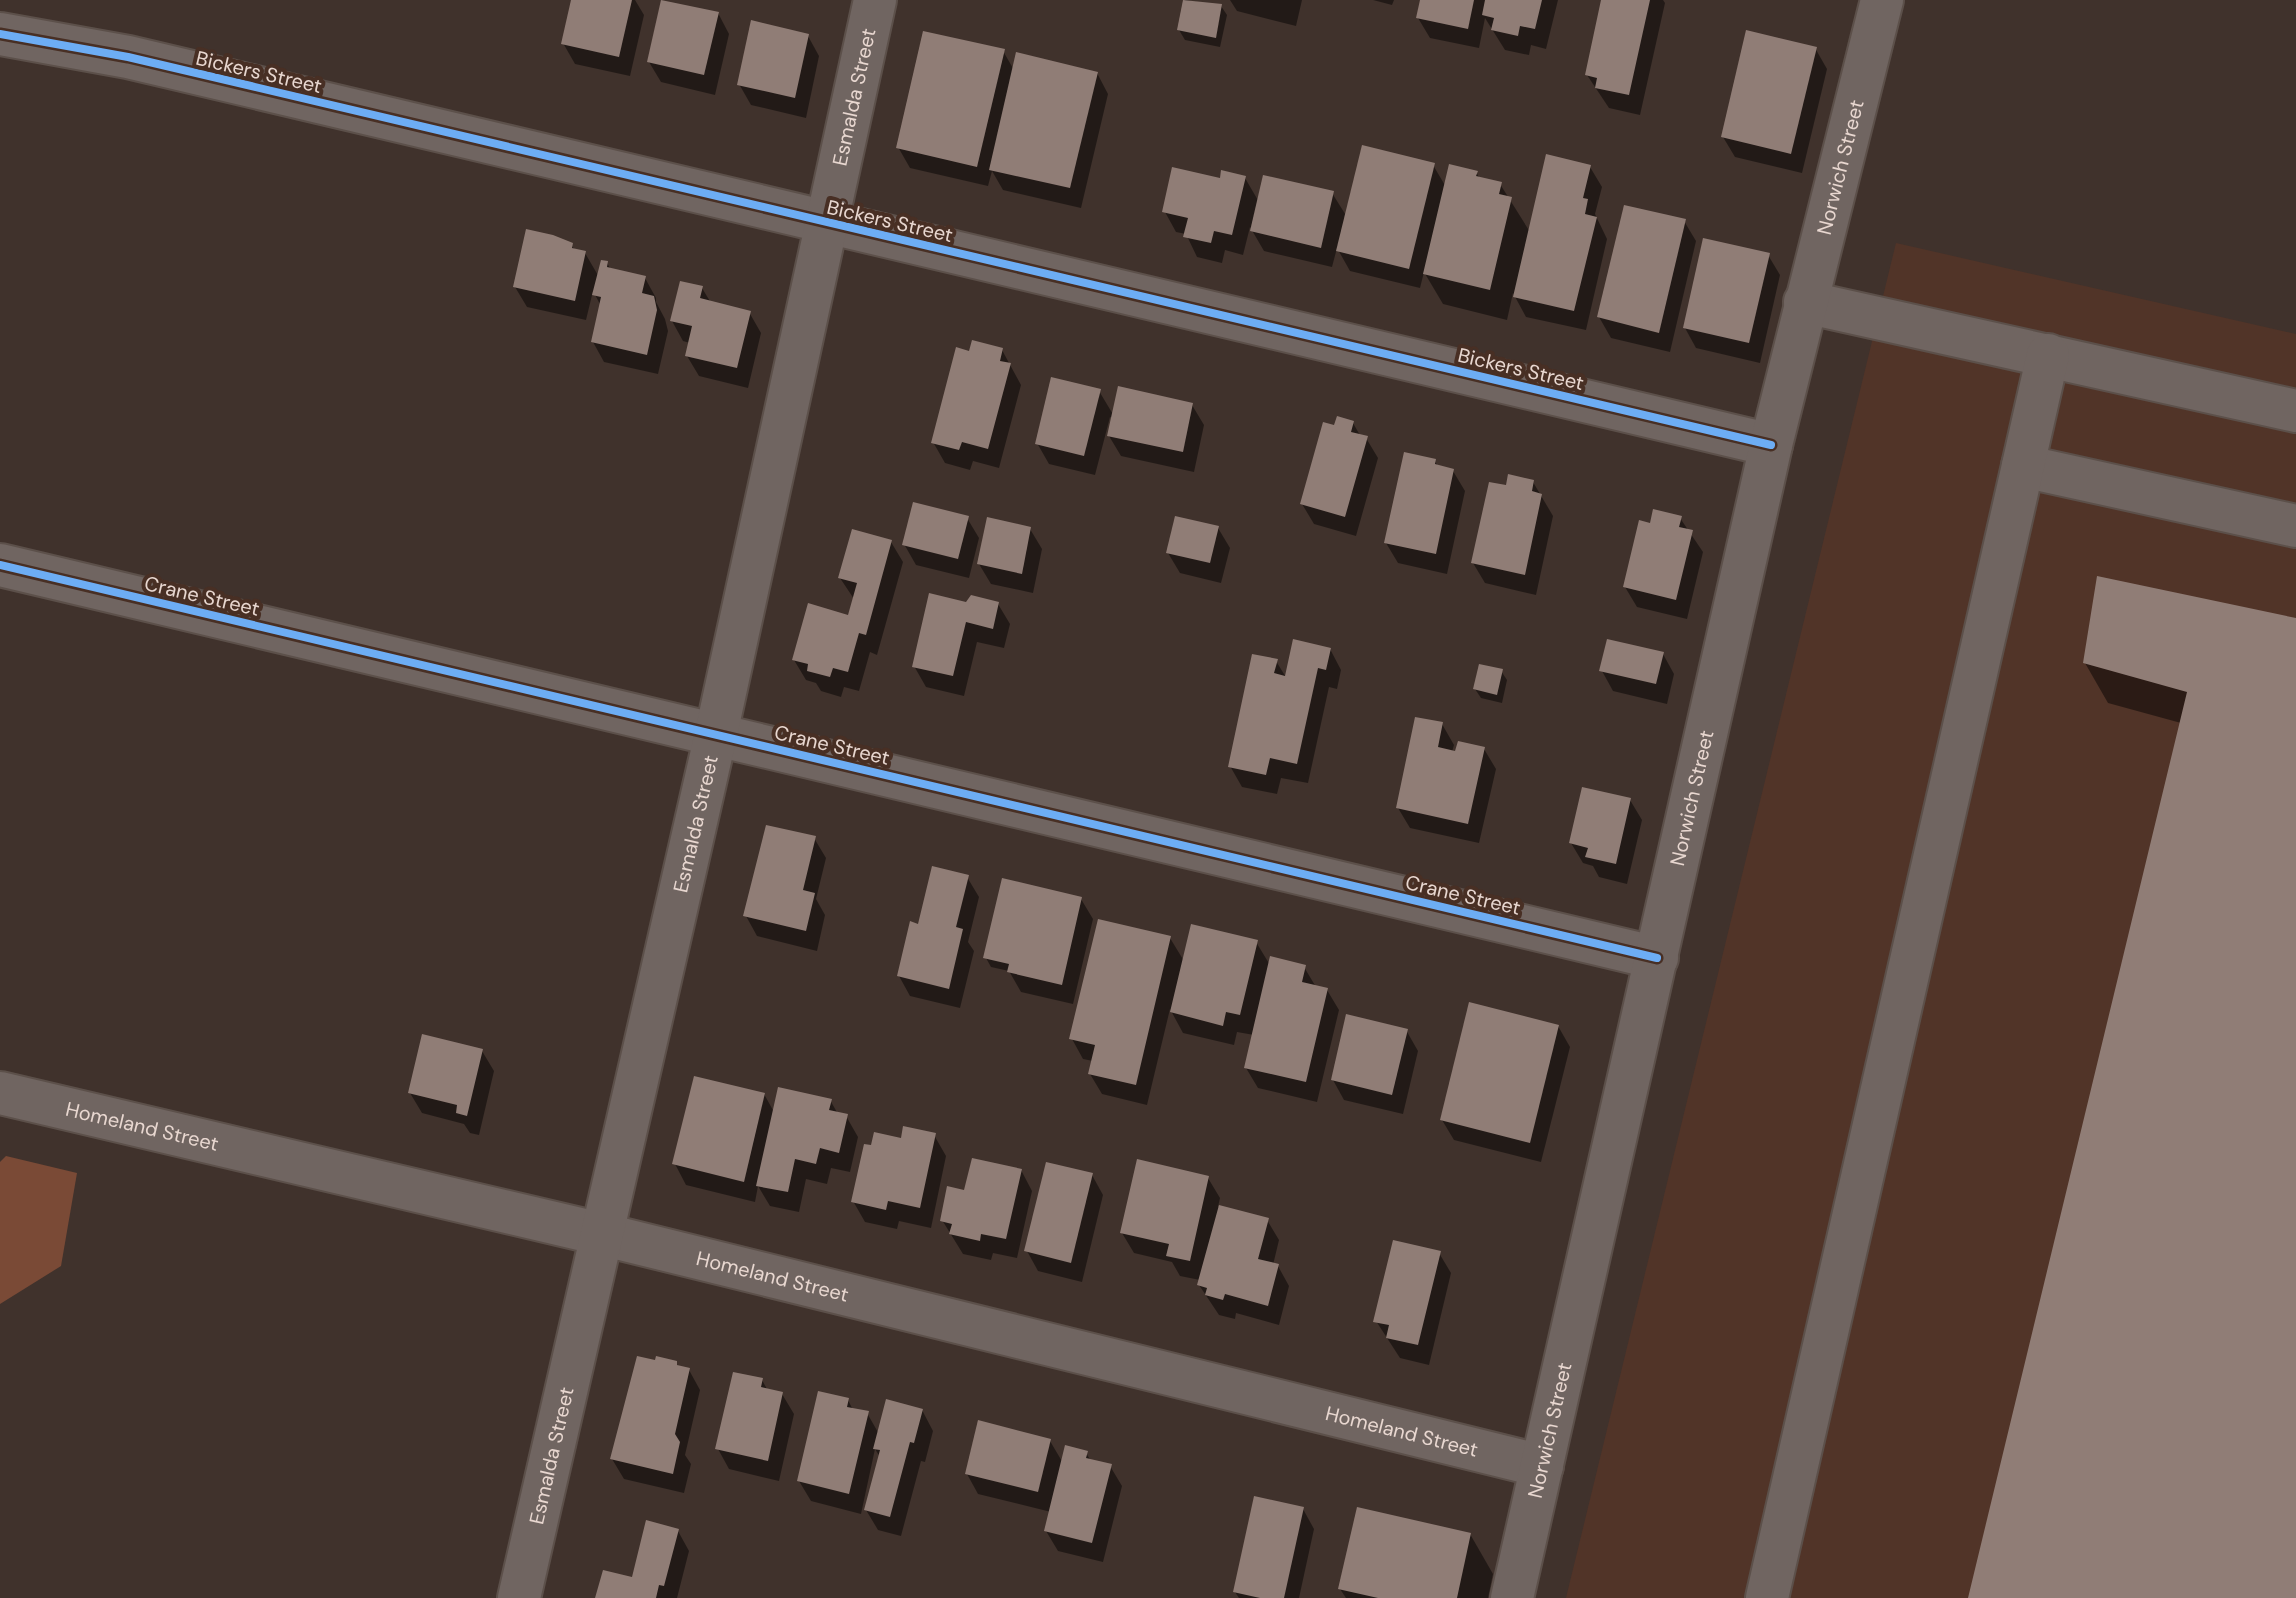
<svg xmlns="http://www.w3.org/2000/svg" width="2296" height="1598" viewBox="0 0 2296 1598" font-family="'DM Sans',sans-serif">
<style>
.built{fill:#513428}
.forest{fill:#7a4a36}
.shadow{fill:#0007}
.building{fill:#907d76}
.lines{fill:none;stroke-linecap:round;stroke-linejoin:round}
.minor-casing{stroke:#5c504a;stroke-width:46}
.minor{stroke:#706561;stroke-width:42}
.cycleway-casing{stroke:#482f24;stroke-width:13}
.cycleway{stroke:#6dadf4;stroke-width:8}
.labels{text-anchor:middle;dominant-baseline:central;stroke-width:8;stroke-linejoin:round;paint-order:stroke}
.street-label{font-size:20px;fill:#e8d7d0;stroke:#482f24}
</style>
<rect width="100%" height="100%" fill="#40322c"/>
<polygon class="built" points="1896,243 2296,334 2296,1598 1566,1598"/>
<polygon class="forest" points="6,1156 77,1173 61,1266 0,1304 0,1162"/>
<g class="shadow">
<polygon points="573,0 635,0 644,15 630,76 575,64 563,43"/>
<polygon points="1185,0 1221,6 1227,15 1220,47 1185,40 1179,30"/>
<polygon points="1230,0 1302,0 1296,26 1237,11"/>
<polygon points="1373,0 1394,0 1392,5"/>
<polygon points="1422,0 1558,0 1546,49 1531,45 1529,55 1505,50 1485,18 1479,48 1430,38 1418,18"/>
<polygon points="1603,0 1663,0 1665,3 1640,115 1609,108 1587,75"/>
<polygon points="718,13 729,34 715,95 661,82 649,62"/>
<polygon points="808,36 819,56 806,118 751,105 739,84"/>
<polygon points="1815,48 1827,69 1802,173 1735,157 1723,137"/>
<polygon points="1003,51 1014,70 1097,73 1108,94 1081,208 1003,190 992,171 988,186 910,168 898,147"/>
<polygon points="1433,165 1446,187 1476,172 1480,179 1500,184 1530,232 1590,167 1602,187 1595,214 1607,239 1586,330 1526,317 1513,293 1507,320 1443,304 1424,272 1420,288 1350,271 1337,248 1332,267 1264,251 1250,227 1243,255 1225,250 1222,263 1197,257 1186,234 1176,232 1165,212 1221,181 1245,178 1259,202 1332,193 1347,217"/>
<polygon points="1684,221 1696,241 1670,352 1611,338 1599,317"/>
<polygon points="571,244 575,251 585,253 599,277 607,263 611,270 645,278 656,298 656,302 665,319 668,331 658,374 604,362 593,342 601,306 593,291 586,320 527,307 515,287"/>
<polygon points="1768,255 1780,275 1760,363 1696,348 1685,328"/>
<polygon points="702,288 711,303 749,312 761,333 748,388 699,376 687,356 690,343 683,341 672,321"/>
<polygon points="1002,350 1021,385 999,468 973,461 970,470 945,463 933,442 970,353"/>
<polygon points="1099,391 1114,416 1192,405 1204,425 1194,472 1121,456 1109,436 1113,418 1110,417 1095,475 1049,464 1037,443"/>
<polygon points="1353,423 1361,437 1366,438 1378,458 1356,536 1314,524 1302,504 1335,428"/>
<polygon points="1435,461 1438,467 1453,471 1465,491 1447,574 1398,563 1386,543"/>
<polygon points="1533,482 1553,516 1536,595 1485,583 1473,563 1507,487"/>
<polygon points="967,518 979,538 969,578 916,565 904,544"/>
<polygon points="1680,518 1703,552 1687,619 1637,607 1625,587 1651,525"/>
<polygon points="1218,528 1230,548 1221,583 1180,573 1168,553"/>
<polygon points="1030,529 1042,549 1033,593 991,584 979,564"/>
<polygon points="891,542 903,562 877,655 870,652 859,691 844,687 841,697 821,691 816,683 806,680 794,660 850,617 854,599 840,578"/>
<polygon points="967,604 998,604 1010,624 1004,648 977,642 964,696 926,687 914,666"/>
<polygon points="2296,620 2296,1598 1970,1598 2181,723 2108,703 2085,663"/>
<polygon points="1330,649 1341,670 1337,689 1329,687 1308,783 1281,778 1277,794 1242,787 1230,766 1276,661 1287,679"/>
<polygon points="1663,654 1674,674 1667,704 1613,691 1602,671"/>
<polygon points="1501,671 1507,680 1502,703 1481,698 1475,689"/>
<polygon points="1442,724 1454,745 1452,752 1484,749 1496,769 1479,843 1410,828 1398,808"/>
<polygon points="1630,800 1642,820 1627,884 1599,877 1593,866 1583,863 1571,843"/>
<polygon points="814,838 826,858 816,899 825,915 817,951 757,936 746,916"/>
<polygon points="967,877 979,897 968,942 974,951 960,1008 910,996 899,976 920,926"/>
<polygon points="1081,899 1093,919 1073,1004 1021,992 1009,971 991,967 986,958"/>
<polygon points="1170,938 1184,961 1256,942 1270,965 1304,967 1316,987 1327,990 1339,1010 1317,1102 1258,1088 1246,1068 1254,1035 1237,1032 1234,1045 1183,1033 1170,1009 1147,1105 1102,1094 1090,1074 1093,1061 1083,1059 1072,1039"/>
<polygon points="1558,1026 1570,1047 1541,1162 1454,1140 1442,1120"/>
<polygon points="1406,1030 1418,1051 1403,1114 1344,1100 1333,1080"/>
<polygon points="482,1051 494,1071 479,1135 470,1133 464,1124 422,1113 410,1093"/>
<polygon points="764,1094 774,1112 830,1100 838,1114 846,1116 858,1137 850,1172 831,1168 827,1184 806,1179 799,1212 770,1206 758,1186 755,1202 686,1185 675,1164"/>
<polygon points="934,1135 946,1156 931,1228 899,1221 897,1229 865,1222 853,1201 902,1140"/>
<polygon points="1021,1170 1032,1191 1017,1258 993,1253 991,1260 963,1254 942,1220 966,1192"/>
<polygon points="1092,1175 1103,1195 1082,1282 1038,1271 1027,1251"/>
<polygon points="1208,1178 1220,1198 1218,1207 1267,1220 1279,1240 1273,1265 1278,1266 1289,1286 1279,1325 1236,1313 1235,1319 1219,1315 1199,1285 1200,1280 1180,1276 1172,1262 1134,1253 1122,1233"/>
<polygon points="1439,1253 1451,1273 1429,1365 1400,1358 1376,1321"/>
<polygon points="676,1363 679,1368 689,1370 700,1390 685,1455 691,1464 684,1493 624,1479 612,1459"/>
<polygon points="762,1380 768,1391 782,1394 794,1414 779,1481 729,1469 718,1449"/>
<polygon points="848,1400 853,1410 867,1413 879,1434 922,1410 933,1431 925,1462 921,1461 901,1536 878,1530 866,1510 880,1457 875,1449 861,1514 811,1501 799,1481"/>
<polygon points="1050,1441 1063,1463 1086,1453 1091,1461 1110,1466 1122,1486 1103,1562 1058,1551 1046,1531 1051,1512 978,1494 967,1474"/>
<polygon points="1303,1509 1314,1529 1299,1598 1239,1598 1235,1592"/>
<polygon points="678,1531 689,1551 677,1598 597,1598 633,1580"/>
<polygon points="1470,1534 1493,1574 1488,1598 1346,1598 1340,1589"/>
</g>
<g class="building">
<polygon points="571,0 632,0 619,57 561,44"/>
<polygon points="661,0 719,12 704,75 647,62"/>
<polygon points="1183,0 1222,4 1216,38 1177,30"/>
<polygon points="1420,0 1474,0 1468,29 1416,18"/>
<polygon points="1485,0 1542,0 1535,29 1520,26 1518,36 1491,30 1494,18 1482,15"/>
<polygon points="1601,0 1650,0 1629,95 1595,88 1597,78 1585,75"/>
<polygon points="751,20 809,34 795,98 737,85"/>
<polygon points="1746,30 1817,47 1791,154 1721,137"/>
<polygon points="923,31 1005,49 977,167 896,148"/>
<polygon points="1016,52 1098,72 1070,188 989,170"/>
<polygon points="1362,145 1435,163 1409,269 1336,251"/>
<polygon points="1546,154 1591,165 1583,198 1588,199 1585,214 1597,217 1574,311 1513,297"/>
<polygon points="1449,164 1478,171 1476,176 1502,182 1499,194 1512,197 1490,290 1423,274"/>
<polygon points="1172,167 1220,178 1221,170 1246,176 1232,235 1214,231 1211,243 1183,237 1188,218 1162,212"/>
<polygon points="1263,175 1334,191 1321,248 1250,231"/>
<polygon points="1624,205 1686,219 1659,333 1597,317"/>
<polygon points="526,229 553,235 573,243 572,248 586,251 575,301 513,287"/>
<polygon points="1703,238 1770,253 1749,343 1683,328"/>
<polygon points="601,260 608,261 607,267 646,276 642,293 654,296 657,310 647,355 591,342 601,297 592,295"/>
<polygon points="680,281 703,286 700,298 751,311 737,368 685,356 692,326 670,321"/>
<polygon points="972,340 1003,348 1000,361 1011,363 988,449 962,442 959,450 931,443 956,347 969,351"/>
<polygon points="1051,377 1101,389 1084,456 1035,444"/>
<polygon points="1118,386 1193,403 1183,452 1107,436"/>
<polygon points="1337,416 1354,421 1351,432 1368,436 1345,517 1300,504 1323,422 1334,425"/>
<polygon points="1404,452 1436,459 1435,464 1454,469 1436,554 1384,543"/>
<polygon points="1508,474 1534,480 1532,491 1542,494 1525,575 1471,563 1489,482 1506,485"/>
<polygon points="913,502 969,516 958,559 902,545"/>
<polygon points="1653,509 1682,516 1679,527 1693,530 1676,600 1623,587 1639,520 1650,523"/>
<polygon points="1175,516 1219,526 1210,563 1166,553"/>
<polygon points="987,517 1031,527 1022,574 977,564"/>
<polygon points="852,529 892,540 866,635 859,633 848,672 833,668 830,677 807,671 808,664 792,660 808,603 848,615 857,583 838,578"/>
<polygon points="2097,576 2296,618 2296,1598 1968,1598 2187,692 2083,663"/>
<polygon points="929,593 966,602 971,595 999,602 993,629 966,622 953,676 912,667"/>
<polygon points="1293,639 1331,648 1326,670 1318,668 1297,764 1270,758 1266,775 1228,767 1252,654 1278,659 1274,673 1285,676"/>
<polygon points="1607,639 1664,652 1656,684 1599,671"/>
<polygon points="1479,664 1503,669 1497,695 1473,689"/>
<polygon points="1415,717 1443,722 1438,747 1455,751 1458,741 1485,747 1468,824 1396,808"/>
<polygon points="1582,787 1631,798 1616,864 1585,857 1588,848 1569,843"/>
<polygon points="766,825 816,836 803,890 815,893 806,931 743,916"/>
<polygon points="932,866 969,875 956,927 963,929 949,989 897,976 910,921 918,924"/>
<polygon points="1002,878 1082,897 1062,985 1007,972 1009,964 983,958"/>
<polygon points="1098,919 1171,936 1136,1085 1088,1074 1095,1045 1069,1039"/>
<polygon points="1191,924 1258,940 1240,1015 1226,1012 1223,1026 1170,1012"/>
<polygon points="1270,956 1306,965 1302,982 1328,988 1306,1082 1244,1068"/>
<polygon points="1469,1002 1559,1025 1530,1143 1440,1120"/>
<polygon points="1346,1014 1408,1029 1392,1095 1331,1080"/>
<polygon points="422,1034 483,1049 467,1116 456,1113 457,1105 408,1093"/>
<polygon points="694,1076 765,1093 744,1182 672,1164"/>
<polygon points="778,1087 832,1099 829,1110 848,1114 839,1153 820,1148 816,1164 795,1159 788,1192 756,1186"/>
<polygon points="903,1126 936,1133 920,1208 888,1201 886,1210 851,1202 864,1144 871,1145 874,1132 901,1138"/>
<polygon points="972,1158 1022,1169 1006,1239 981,1234 980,1241 949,1234 952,1224 940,1221 947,1186 964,1190"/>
<polygon points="1137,1159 1209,1176 1190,1261 1166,1256 1169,1244 1120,1233"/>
<polygon points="1046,1162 1093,1173 1071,1263 1024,1251"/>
<polygon points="1219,1205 1269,1218 1258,1259 1279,1264 1268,1306 1225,1294 1223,1300 1205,1295 1207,1288 1197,1285"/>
<polygon points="1393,1240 1441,1251 1418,1345 1386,1338 1389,1325 1373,1322"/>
<polygon points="637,1356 655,1360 656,1356 677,1361 677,1365 690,1368 675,1434 680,1442 673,1474 610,1459"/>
<polygon points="733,1372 763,1378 761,1387 783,1392 768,1461 715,1449"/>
<polygon points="818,1391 849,1398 847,1407 869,1411 849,1494 797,1481"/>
<polygon points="886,1399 923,1409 914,1443 910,1442 890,1517 864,1510 880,1450 873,1449"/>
<polygon points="978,1420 1051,1439 1038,1492 965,1474"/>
<polygon points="1065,1445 1088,1451 1086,1458 1112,1464 1092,1543 1044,1531"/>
<polygon points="1254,1496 1304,1507 1284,1598 1260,1598 1233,1592"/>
<polygon points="1357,1507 1471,1533 1457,1598 1378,1598 1338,1589"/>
<polygon points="646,1520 679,1529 664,1586 659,1585 656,1598 595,1598 603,1570 632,1577"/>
</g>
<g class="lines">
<g class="minor-casing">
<g id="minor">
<polyline points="0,34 128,57 1771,445"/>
<polyline points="1805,302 2296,411"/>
<polyline points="2023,466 2296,526"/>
<polyline points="0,565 1657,958"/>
<path id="s1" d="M0 1093 601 1234 1542 1466"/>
<path id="s2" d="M519 1598 716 734 875 0"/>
<path id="s3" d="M1512 1598 1771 445 1882 0"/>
<polyline points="1767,1598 2048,355"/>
</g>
</g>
<use href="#minor" class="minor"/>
<g class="cycleway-casing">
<g id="cycleway">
<polyline points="0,34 128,57 1771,445"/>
<polyline points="0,565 1657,958"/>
</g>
</g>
<use href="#cycleway" class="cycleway"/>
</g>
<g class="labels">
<g class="street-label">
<text transform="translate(259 72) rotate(13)">Bickers Street</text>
<text stroke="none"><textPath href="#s2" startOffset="1538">Esmalda Street</textPath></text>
<text stroke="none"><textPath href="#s3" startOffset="1468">Norwich Street</textPath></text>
<text transform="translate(890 221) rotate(13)">Bickers Street</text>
<text transform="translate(1521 369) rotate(13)">Bickers Street</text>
<text transform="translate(202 596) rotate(13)">Crane Street</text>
<text transform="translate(832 745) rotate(13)">Crane Street</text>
<text stroke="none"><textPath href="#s3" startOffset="820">Norwich Street</textPath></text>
<text stroke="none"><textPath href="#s2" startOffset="794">Esmalda Street</textPath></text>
<text transform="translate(1463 895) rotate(13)">Crane Street</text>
<text stroke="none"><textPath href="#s1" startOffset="146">Homeland Street</textPath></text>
<text stroke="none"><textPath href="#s1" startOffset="794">Homeland Street</textPath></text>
<text stroke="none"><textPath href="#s3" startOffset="172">Norwich Street</textPath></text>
<text stroke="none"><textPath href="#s1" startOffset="1442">Homeland Street</textPath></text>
<text stroke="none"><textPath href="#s2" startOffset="146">Esmalda Street</textPath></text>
</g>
</g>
</svg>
